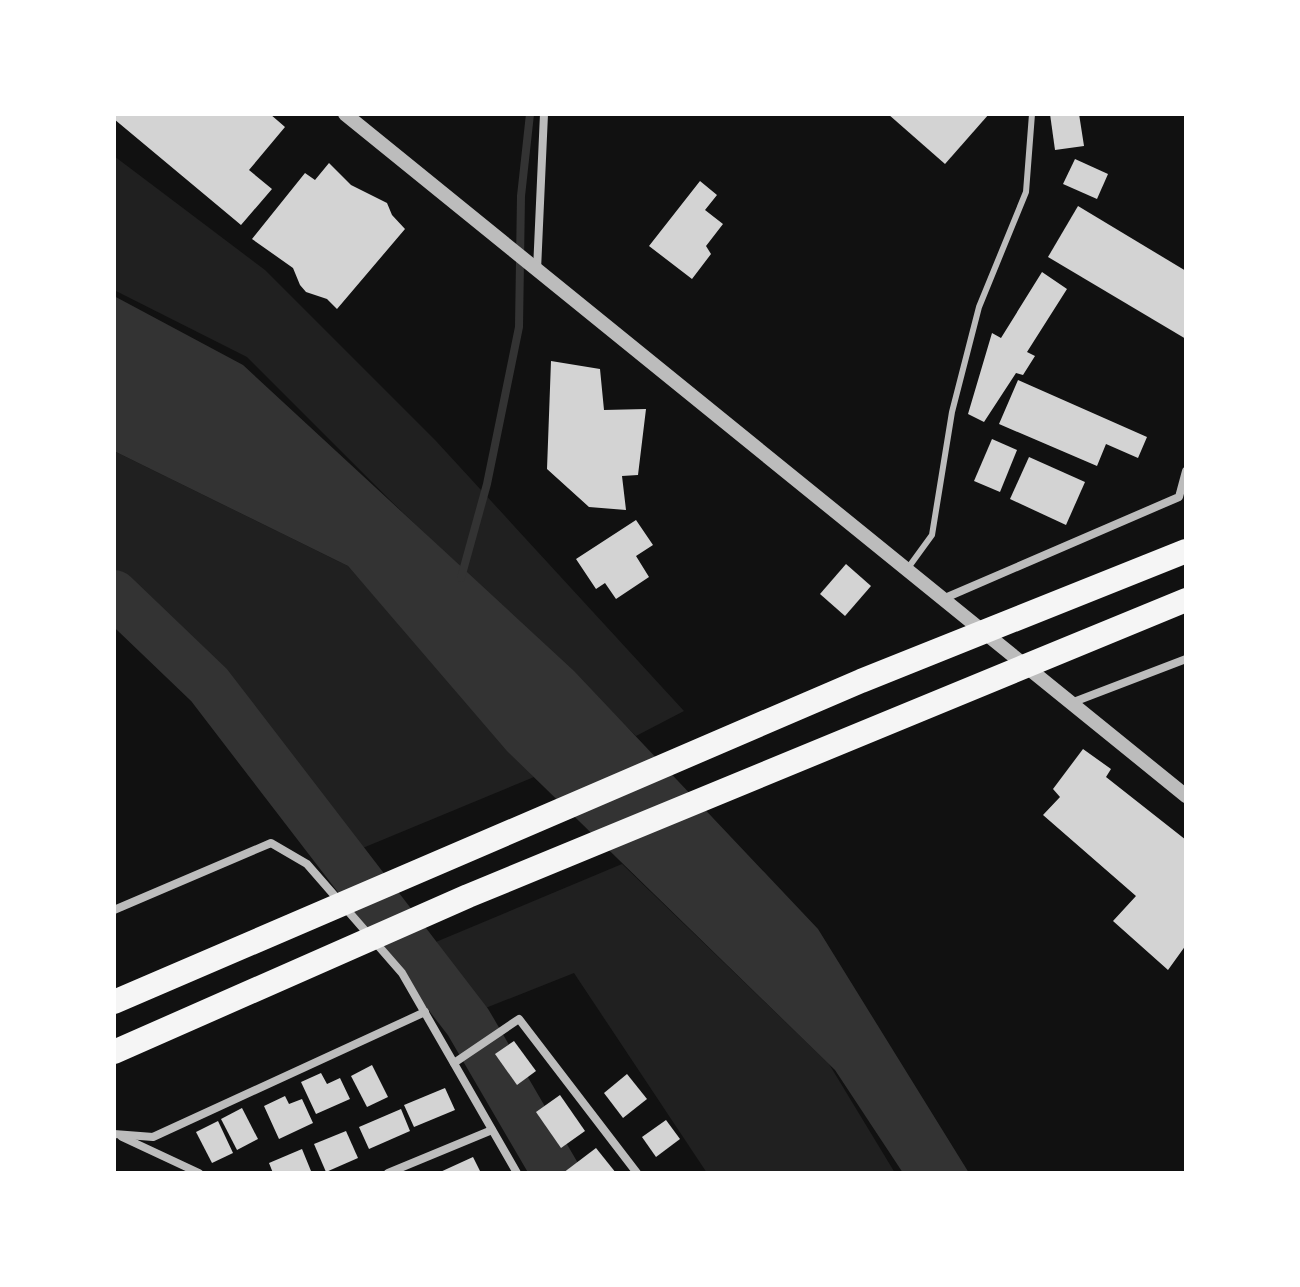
<svg xmlns="http://www.w3.org/2000/svg" width="1300" height="1287" viewBox="0 0 1300 1287" font-family="'PT Sans',sans-serif">
<style>
.green{fill:#202020}
.water{fill:#333}
.lines{fill:none;stroke-linecap:round;stroke-linejoin:round}
.stream{stroke:#333;stroke-width:8}
.river{stroke:#333;stroke-width:48}
.building{fill:#d3d3d3}
.service{stroke:#bcbcbc;stroke-width:6}
.minor{stroke:#bcbcbc;stroke-width:8}
.tertiary{stroke:#bcbcbc;stroke-width:14}
.motorway{stroke:#f5f5f5;stroke-width:24}
</style>
<rect width="100%" height="100%" fill="#111"/>
<g class="green">
<polygon points="114,156 265,270 436,441 684,711 636,736 393,503 247,357 114,290"/>
<polygon points="114,451 348,566 534,777 341,857 226,691 114,599"/>
<polygon points="622,864 829,1064 895,1173 707,1173 574,973 478,1011 431,944"/>
</g>
<polygon class="water" points="114,296 243,365 574,671 818,929 969,1173 903,1173 835,1070 507,751 348,566 114,451"/>
<g class="lines">
<polyline class="stream" points="461,578 487,484 519,327 521,196 530,114"/>
<polyline class="river" points="114,594 209,685 468,1022 556,1173"/>
</g>
<g class="building">
<polygon points="114,114 270,114 285,127 249,170 272,189 241,225 114,119"/>
<polygon points="888,114 989,114 945,164"/>
<polygon points="1050,114 1079,114 1084,146 1055,150"/>
<polygon points="1075,159 1108,174 1097,199 1063,184"/>
<polygon points="329,163 351,185 387,203 392,215 405,229 337,309 327,299 306,292 300,285 293,268 252,239 305,173 315,180"/>
<polygon points="700,181 717,195 705,210 723,224 706,246 711,254 692,279 649,246"/>
<polygon points="1078,206 1186,271 1186,339 1048,257"/>
<polygon points="1042,272 1067,289 1027,352 1035,356 1023,375 1016,373 984,422 968,414 992,333 1001,338"/>
<polygon points="551,361 600,369 604,410 646,409 638,475 622,476 626,510 589,507 547,469"/>
<polygon points="1018,380 1147,437 1138,458 1106,444 1097,466 999,424"/>
<polygon points="992,439 1017,450 1000,492 974,481"/>
<polygon points="1029,457 1085,482 1066,525 1010,499"/>
<polygon points="636,520 653,545 636,556 649,577 616,599 605,583 596,589 576,559"/>
<polygon points="846,564 871,586 845,616 820,594"/>
<polygon points="1083,749 1111,769 1106,777 1186,840 1186,945 1168,970 1113,921 1136,896 1043,815 1060,797 1053,789"/>
<polygon points="514,1041 536,1071 517,1085 495,1054"/>
<polygon points="372,1065 388,1097 367,1107 351,1076"/>
<polygon points="321,1073 327,1084 340,1078 350,1099 316,1114 301,1082"/>
<polygon points="627,1074 647,1099 623,1118 604,1093"/>
<polygon points="445,1088 455,1110 414,1127 404,1105"/>
<polygon points="560,1095 585,1131 561,1148 536,1112"/>
<polygon points="285,1096 289,1104 302,1099 313,1123 279,1139 264,1106"/>
<polygon points="242,1108 258,1139 237,1150 221,1119"/>
<polygon points="401,1109 410,1131 369,1149 359,1127"/>
<polygon points="666,1120 680,1139 656,1157 642,1137"/>
<polygon points="218,1121 233,1153 212,1163 196,1132"/>
<polygon points="346,1131 358,1158 326,1172 314,1144"/>
<polygon points="596,1148 616,1173 563,1173"/>
<polygon points="302,1149 311,1171 273,1173 269,1163"/>
<polygon points="473,1157 481,1173 438,1173"/>
</g>
<g class="lines">
<polyline class="service" points="908,568 932,535 952,412 979,307 1026,192 1032,114"/>
<g class="minor">
<polyline points="537,270 544,114"/>
<polyline points="945,598 1179,497 1186,471"/>
<polyline points="1071,703 1186,659"/>
<polyline points="114,910 271,843 307,864 402,973 517,1173"/>
<polyline points="454,1063 519,1019 637,1173"/>
<polyline points="114,1134 153,1137 425,1012"/>
<polyline points="122,1137 199,1173"/>
<polyline points="388,1173 492,1130"/>
</g>
<polyline class="tertiary" points="345,114 1186,796"/>
<g class="motorway">
<polyline points="114,1002 861,681 1186,551"/>
<polyline points="114,1052 468,896 1186,600"/>
</g>
</g>
<rect width="1300" height="1287" fill="none" stroke="#ffffff" stroke-width="232"/>
</svg>
